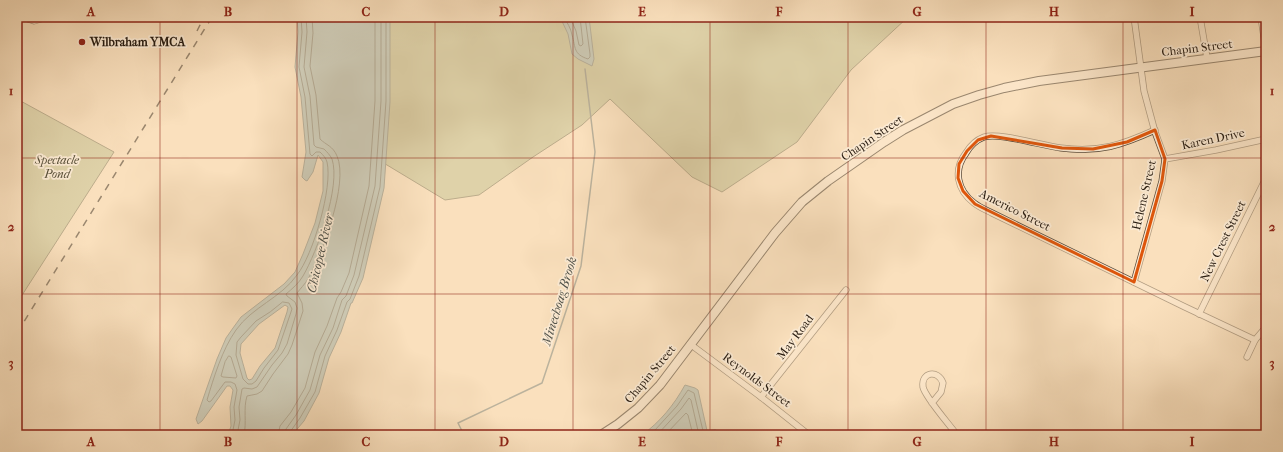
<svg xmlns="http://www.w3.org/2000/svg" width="1283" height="452" viewBox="0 0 1283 452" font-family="'IM FELL French Canon',serif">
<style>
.green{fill:#bfc290;stroke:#736e50}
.water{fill:#a0bbb8;stroke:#707b75;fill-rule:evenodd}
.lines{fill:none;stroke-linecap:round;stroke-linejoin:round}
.shore{stroke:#646b64;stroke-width:1}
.stream{stroke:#707b75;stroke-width:1.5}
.street-casing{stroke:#5c4c3b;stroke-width:7}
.secondary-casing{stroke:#271b10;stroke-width:10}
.street{stroke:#fcebd4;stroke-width:5.5}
.secondary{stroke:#fcebd4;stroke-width:8}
.rail{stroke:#271b10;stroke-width:1.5;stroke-dasharray:7 7;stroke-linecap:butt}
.marked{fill:none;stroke:#de560c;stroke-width:3;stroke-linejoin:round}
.grid{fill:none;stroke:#8f2418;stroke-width:1;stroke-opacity:0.55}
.poi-dot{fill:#8f2418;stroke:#fcebd4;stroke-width:1.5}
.labels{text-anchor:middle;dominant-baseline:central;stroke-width:3.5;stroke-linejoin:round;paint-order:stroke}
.poi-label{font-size:12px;font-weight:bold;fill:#271b10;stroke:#fcebd4;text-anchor:start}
.street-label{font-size:12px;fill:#271b10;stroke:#fcebd4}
.park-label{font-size:12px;font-style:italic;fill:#554d36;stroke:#fcebd4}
.water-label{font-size:13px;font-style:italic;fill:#51534b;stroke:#fcebd4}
.neatline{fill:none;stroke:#8f2418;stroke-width:1.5}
.grid-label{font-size:13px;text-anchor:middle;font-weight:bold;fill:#8f2418}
</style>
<rect width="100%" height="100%" fill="#fae0bd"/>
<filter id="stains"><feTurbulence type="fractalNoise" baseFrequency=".005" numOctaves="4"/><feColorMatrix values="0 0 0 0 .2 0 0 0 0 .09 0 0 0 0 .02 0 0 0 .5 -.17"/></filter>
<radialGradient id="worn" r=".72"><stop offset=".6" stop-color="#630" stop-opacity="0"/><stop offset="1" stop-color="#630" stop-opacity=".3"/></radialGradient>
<g class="green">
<polygon points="384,17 908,17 851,70 797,142 722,192 692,177 610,99 582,125 533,157 479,195 445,200 382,162"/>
<polygon points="17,99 114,152 17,303"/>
</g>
<g class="water">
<path d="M297 17H390V102L384 188 363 278 352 303H351L341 332 329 358 319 393 304 421 292 435H228L231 426 230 407 233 390 230 386H227L202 421 198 424 196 419 217 359 226 338 233 328 241 317 284 284 295 272 303 254 315 223 323 191V162L318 155 313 172 307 181 305 180 302 177 306 152 301 97 295 67 298 32ZM285 305 288 307 287 312 275 348 260 366 252 379 249 380 247 378 240 353 241 344 259 324Z"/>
<polygon points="560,17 589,17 594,59 592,66 578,59 572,54 568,34"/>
<path d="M685 385 695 388 698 390 708 435H642C660 422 674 405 685 385Z"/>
</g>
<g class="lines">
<g class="shore">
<path d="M564 17C567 23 571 28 572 35 576 48 573 54 588 59L590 57V54L585 17"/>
<polyline points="570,17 576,31 579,45 581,46 583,44 580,17"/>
<polygon points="283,302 289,303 292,309 278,350 264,368 256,381 252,384 248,384 243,379 236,355 237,342 241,337 256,321 270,312"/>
<polygon points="229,356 231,357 237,376 236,378 223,377 221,376 225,362"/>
<path d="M232 435 235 420 234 407 237 390 235 384 231 382H225L211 401 209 402 207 400C214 377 222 350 236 330 252 307 281 298 297 275 313 255 333 187 327 162 326 158 323 155 320 152H316L312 156 310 154 305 97 299 67 302 32 301 17"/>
<path d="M237 435 240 420 239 407 242 389 244 388 252 389 257 387 272 365 282 353 287 344 296 314 297 308 295 302 287 296 286 294C292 289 299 283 303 276 317 252 341 186 332 159 330 155 327 152 324 149L316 147 314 145 310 96 304 67 307 32 306 17"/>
<path d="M244 435C247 422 243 409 247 396L257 394 262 391 273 374 288 354 292 345 303 311 302 303 297 293C300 289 305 284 308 279 322 254 349 183 337 156 333 146 326 145 320 139L316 95 310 66 313 33 312 17"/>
<polyline points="278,435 280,426 291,412 305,388 315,352 327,326 337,298 341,292 349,273 369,186 375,101 375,17"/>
<polyline points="284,435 286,429 296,415 310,390 320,355 333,328 342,300 346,296 354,275 375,186 381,101 381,17"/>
<polyline points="289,435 290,432 300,418 315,392 325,356 337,330 347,302 350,299 359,276 380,187 386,101 386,17"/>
<polyline points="648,435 655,430 677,406 688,390 694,393 704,435"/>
<polyline points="657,435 681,409 689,398 691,400 699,435"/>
<polyline points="665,435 686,413 688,415 693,435"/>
</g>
<g class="stream">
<polyline points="708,431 715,430 724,435"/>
<polyline points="464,435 458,423 542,383 581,266 595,152 585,69"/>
</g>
<g class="street-casing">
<g id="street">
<polyline points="22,17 34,21 47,17"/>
<polyline points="1200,17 1207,58"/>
<polyline points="1261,17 1266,51"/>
<path d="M1155 130C1122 145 1099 153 1061 148 1043 146 999 132 984 137 976 140 970 146 966 153 953 170 957 190 974 203 979 207 986 210 992 213L1185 307 1255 340"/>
<polyline points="1165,159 1216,150 1266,139"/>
<polyline points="1134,282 1162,181 1165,159 1155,132 1144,91 1134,17"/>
<polyline points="1199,314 1266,178"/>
<polyline points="690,344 761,397 809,435"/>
<polyline points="1247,357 1255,340 1266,327"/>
<polyline points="761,397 846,290"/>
<path d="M932 403 941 392 943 383C938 369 921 372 923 387 925 397 949 424 957 435"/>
</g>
</g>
<g class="secondary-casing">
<polyline id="secondary" points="601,435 618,424 638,408 660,385 775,233 802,202 828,181 884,142 903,130 953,104 979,95 1004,88 1039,81 1266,51"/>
</g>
<use href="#street" class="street"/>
<use href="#secondary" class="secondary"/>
<g class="rail">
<polyline points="197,31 204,17"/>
<polyline points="17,333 212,17"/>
</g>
</g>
<path d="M0 0H1283V452H0ZM1155 130 1165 159 1162 181 1134 282 975 204 963 191 958 178 959 164 967 151 978 140 991 136 1062 148 1093 149 1127 142Z" fill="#fae0bd" fill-opacity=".55" fill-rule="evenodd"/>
<path class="marked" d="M1155 130 1165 159 1162 181 1134 282 975 204 963 191 958 178 959 164 967 151 978 140 991 136 1062 148 1093 149 1127 142Z"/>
<path class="grid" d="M160 17V435M297 17V435M435 17V435M573 17V435M710 17V435M848 17V435M986 17V435M1123 17V435M17 158H1266M17 294H1266"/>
<circle class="poi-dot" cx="82" cy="42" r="4"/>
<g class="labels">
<g class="poi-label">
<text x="90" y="42">Wilbraham YMCA</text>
</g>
<g class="street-label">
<text transform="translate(1197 48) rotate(-7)">Chapin Street</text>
<text transform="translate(872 138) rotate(-34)">Chapin Street</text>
<text transform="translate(1213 139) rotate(-12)">Karen Drive</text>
<text transform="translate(1144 195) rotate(-77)">Helene Street</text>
<text transform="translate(1015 210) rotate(27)">Americo Street</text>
<text transform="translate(1223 241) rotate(-64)">New Crest Street</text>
<text transform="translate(795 337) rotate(-53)">May Road</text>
<text transform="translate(650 374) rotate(-50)">Chapin Street</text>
<text transform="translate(757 380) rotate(37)">Reynolds Street</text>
</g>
<g class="park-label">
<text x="57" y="160">Spectacle<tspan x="57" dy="14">Pond</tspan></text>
</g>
<g class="water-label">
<text transform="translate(320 253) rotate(-77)">Chicopee River</text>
<text transform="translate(559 301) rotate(-73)">Minechoag Brook</text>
</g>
</g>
<rect width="1283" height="452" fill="none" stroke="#fae0bd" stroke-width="44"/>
<rect x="22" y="22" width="1239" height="408" class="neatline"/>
<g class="grid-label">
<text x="91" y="16">A</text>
<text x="228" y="16">B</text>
<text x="366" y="16">C</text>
<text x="504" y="16">D</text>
<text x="642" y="16">E</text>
<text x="779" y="16">F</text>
<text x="917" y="16">G</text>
<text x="1054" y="16">H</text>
<text x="1192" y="16">I</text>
<text x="11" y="95">1</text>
<text x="1272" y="95">1</text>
<text x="11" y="231">2</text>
<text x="1272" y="231">2</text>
<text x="11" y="367">3</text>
<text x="1272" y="367">3</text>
<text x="91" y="446">A</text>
<text x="228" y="446">B</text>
<text x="366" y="446">C</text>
<text x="504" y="446">D</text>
<text x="642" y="446">E</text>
<text x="779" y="446">F</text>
<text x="917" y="446">G</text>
<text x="1054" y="446">H</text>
<text x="1192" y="446">I</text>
</g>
<rect width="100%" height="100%" filter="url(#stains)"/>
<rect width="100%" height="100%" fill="url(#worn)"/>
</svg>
